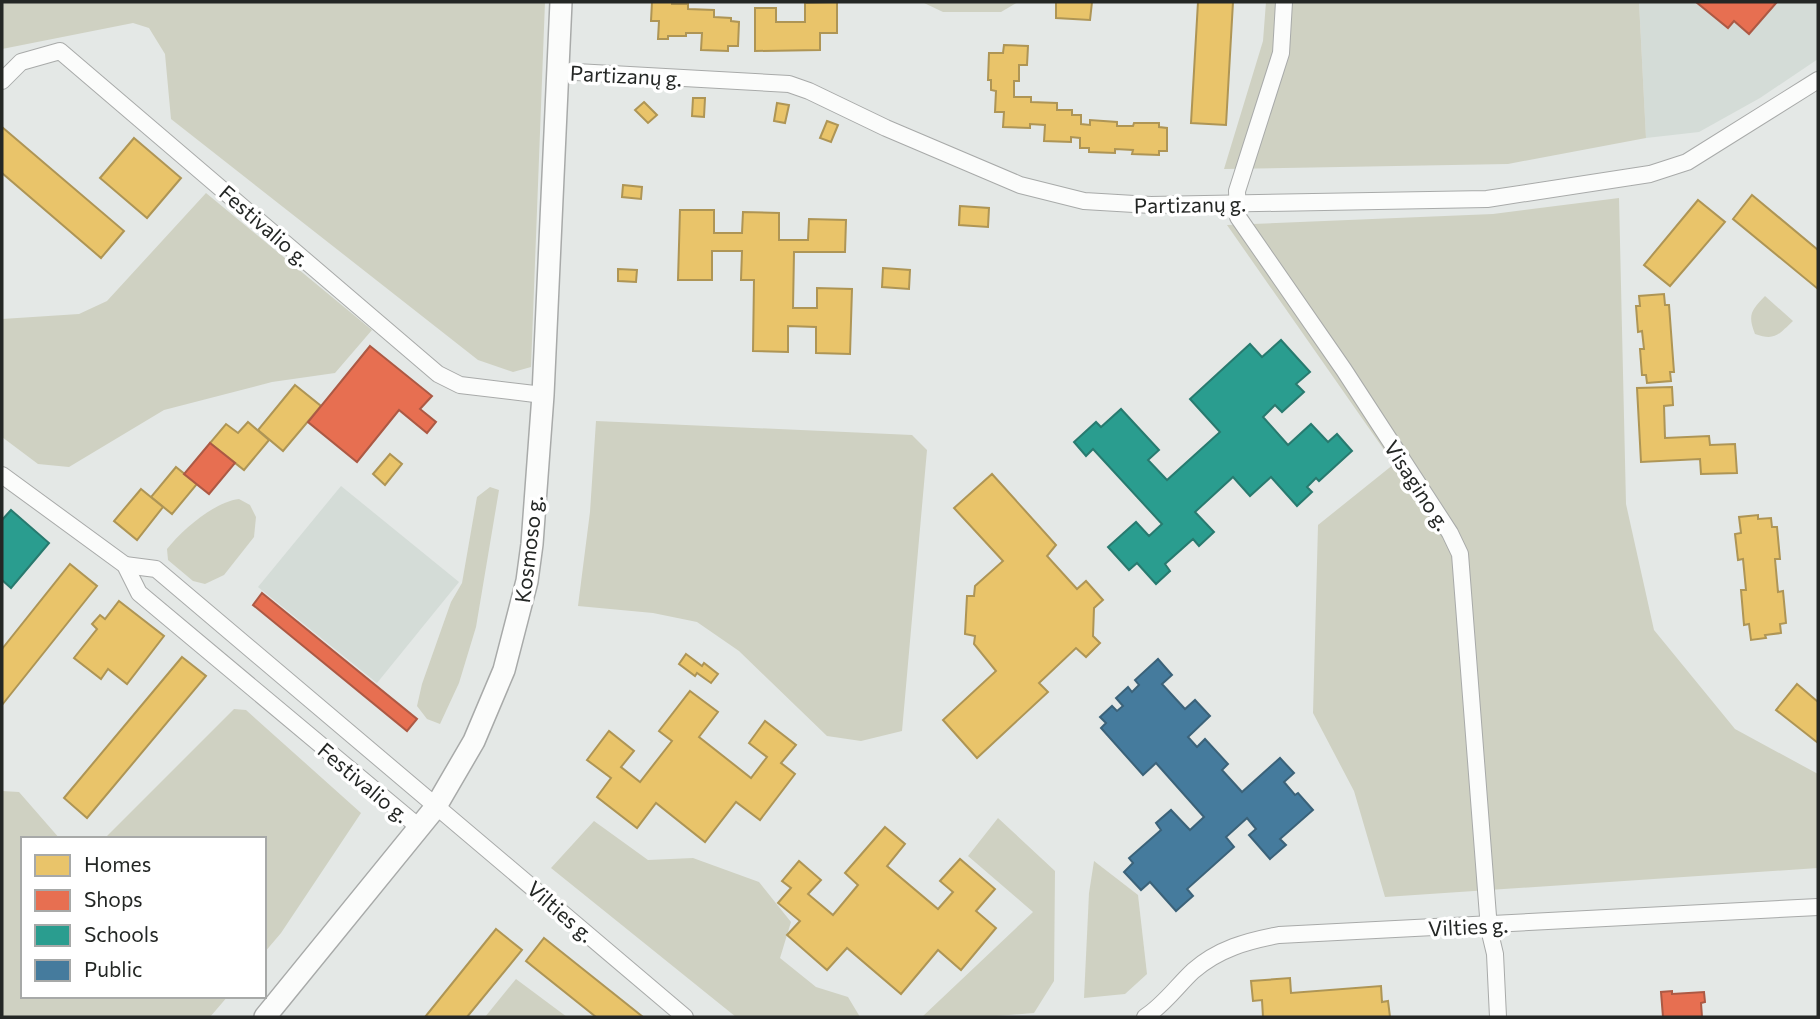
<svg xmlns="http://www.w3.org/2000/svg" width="1820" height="1019" viewBox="0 0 1820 1019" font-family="Commissioner,sans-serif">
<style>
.built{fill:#d4dcd7}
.green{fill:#cfd1c2}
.homes{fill:#e9c46a;stroke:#ae9555;stroke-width:2}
.shops{fill:#e76f51;stroke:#ac5944;stroke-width:2}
.schools{fill:#2a9d8f;stroke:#287a6f;stroke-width:2}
.public{fill:#457b9d;stroke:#3b6279;stroke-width:2}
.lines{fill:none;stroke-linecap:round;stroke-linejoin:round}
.street-casing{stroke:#a8aaa9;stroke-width:18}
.secondary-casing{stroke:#a8aaa9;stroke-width:24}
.street{stroke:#fbfcfb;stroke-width:16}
.secondary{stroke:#fbfcfb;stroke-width:21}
.labels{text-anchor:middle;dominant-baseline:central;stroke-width:7;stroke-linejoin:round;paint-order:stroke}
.street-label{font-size:21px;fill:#242725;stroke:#fff}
</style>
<rect width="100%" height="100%" fill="#e4e8e6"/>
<g class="built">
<polygon points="1639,2 1818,2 1818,59 1760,98 1699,132 1646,138"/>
<polygon points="341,486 459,582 377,683 258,587"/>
</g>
<g class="green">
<polygon points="2,2 545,2 531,367 513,372 478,360 171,119 165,54 149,28 133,23 2,49"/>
<polygon points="922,2 1018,2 1001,12 943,12"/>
<polygon points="1266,2 1639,2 1646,138 1508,164 1224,169 1263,41"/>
<polygon points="206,193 372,330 335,373 272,382 164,410 69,467 38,464 2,437 2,319 79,314 107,301"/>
<polygon points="1619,198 1626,504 1654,630 1735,729 1818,774 1818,868 1385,897 1354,791 1313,713 1318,525 1394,464 1227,225 1493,214"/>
<path d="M1765 296 1793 321C1778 335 1775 341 1755 334 1747 314 1752 310 1765 296Z"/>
<polygon points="596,421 912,435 927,450 902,731 861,741 827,736 739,651 697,622 653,613 578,606 590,512"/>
<polygon points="490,487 499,490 476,627 459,683 440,724 427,719 417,706 422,684 451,602 462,583 477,497"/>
<path d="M239 499 250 505 256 517 254 537 224 575 205 584 193 581 168 560 167 549C182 530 214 502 239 499Z"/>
<polygon points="234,709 246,710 361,813 281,933 264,953 264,839 104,839"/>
<polygon points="2,791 19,792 60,839 23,839 23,996 228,996 210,1017 2,1017"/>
<polygon points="998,818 1055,871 1054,981 1034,1013 984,1017 922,1017 1033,912 968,856"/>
<polygon points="594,821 648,860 693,858 759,882 791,922 780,958 816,987 848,997 860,1017 736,1017 551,868"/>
<polygon points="1094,861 1138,895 1147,974 1125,994 1084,998 1089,893"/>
<polygon points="516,979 567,1017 485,1017"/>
</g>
<g class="homes">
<polygon points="652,2 672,2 672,4 688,4 688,9 714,10 714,17 731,18 731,21 739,22 738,46 728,46 728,51 701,50 702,33 686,33 686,36 668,36 668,39 658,39 659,21 651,21"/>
<polygon points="837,2 837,33 820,33 820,50 755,51 755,8 776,8 776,22 805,22 805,3"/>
<polygon points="1056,2 1092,2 1090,20 1056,18"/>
<polygon points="1198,2 1233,2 1226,125 1191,123"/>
<polygon points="1004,45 1028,46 1027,65 1019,65 1019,81 1014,81 1014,97 1031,97 1031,102 1057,103 1057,110 1072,110 1072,115 1081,115 1081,124 1090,125 1090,120 1117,122 1117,126 1133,126 1134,123 1159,123 1159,127 1167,128 1167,151 1159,151 1159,155 1132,154 1133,150 1115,149 1115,153 1089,152 1089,148 1080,148 1080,138 1071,137 1071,142 1044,141 1045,125 1030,124 1030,128 1003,127 1004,112 995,112 996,91 991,90 991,80 988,80 989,53 1003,53"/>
<polygon points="693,98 705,98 704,117 692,116"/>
<polygon points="644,102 657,115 648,123 635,110"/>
<polygon points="777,103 789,105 785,123 774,121"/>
<polygon points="827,121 838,125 831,142 820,138"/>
<polygon points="2,127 124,231 101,258 2,173"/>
<polygon points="134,138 181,178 147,218 100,178"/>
<polygon points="623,185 642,187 641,199 622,197"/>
<polygon points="1752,195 1818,250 1818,289 1733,219"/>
<polygon points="1698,200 1725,222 1670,286 1644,265"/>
<polygon points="960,206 989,208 988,227 959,225"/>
<polygon points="680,210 714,210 714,233 742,233 743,212 779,213 779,240 808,240 809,219 846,220 845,252 794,252 793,308 817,308 817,288 852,289 850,354 816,353 816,327 788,326 788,352 753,351 754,280 741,280 742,251 712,251 712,280 678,280"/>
<polygon points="883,268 910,270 909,289 882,287"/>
<polygon points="618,269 637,270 636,282 618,281"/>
<polygon points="1664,294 1665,305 1669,305 1674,372 1670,372 1671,381 1647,383 1646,375 1642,375 1640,349 1644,349 1642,331 1638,332 1636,306 1640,306 1639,296"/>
<polygon points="295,385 321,406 283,451 258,430"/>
<polygon points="1672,387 1673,405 1664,406 1665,438 1709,436 1710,445 1735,444 1737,473 1701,474 1700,459 1641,462 1637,388"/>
<polygon points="248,422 269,440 244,470 210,443 226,424 238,433"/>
<polygon points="390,454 402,464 385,485 373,474"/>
<polygon points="176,467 197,484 172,514 151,497"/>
<polygon points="992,474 1056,545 1047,556 1077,589 1086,581 1103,600 1094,608 1093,636 1100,643 1086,657 1076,648 1039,683 1048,692 977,758 943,720 996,671 974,644 975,636 965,634 967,596 974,596 975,586 1003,561 954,508"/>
<polygon points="141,489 163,507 137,540 114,521"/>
<polygon points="1758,515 1758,519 1771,518 1772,527 1777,527 1780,559 1775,559 1778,592 1783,591 1786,623 1780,624 1781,633 1765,635 1766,638 1751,640 1749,624 1744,625 1741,590 1746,590 1743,559 1738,560 1735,534 1741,533 1739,517"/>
<polygon points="70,564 97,586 2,705 2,649"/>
<polygon points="119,601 164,636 127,684 108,669 101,679 74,658 97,629 92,624 100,615 105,619"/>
<polygon points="686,654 702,666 704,663 718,674 711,683 697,673 695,676 679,664"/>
<polygon points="182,657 206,676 87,818 64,798"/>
<polygon points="1797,684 1818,702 1818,743 1776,710"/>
<polygon points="690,691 718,712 699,737 751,778 767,757 749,743 765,721 796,745 781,763 795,774 760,820 736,802 705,842 656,803 637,828 597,797 611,778 587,760 609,731 634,751 621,767 640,782 672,741 659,731"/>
<polygon points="885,827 905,844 887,866 938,909 953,892 940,881 960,859 995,889 976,911 996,928 961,970 938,950 901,994 847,948 827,970 787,935 800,921 778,903 791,888 782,881 799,861 821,880 808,894 833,915 858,885 845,873"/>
<polygon points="496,929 522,950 467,1017 425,1017"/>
<polygon points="544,938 643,1017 596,1017 526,961"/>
<polygon points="1290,978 1291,993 1381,986 1382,1002 1388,1001 1390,1017 1263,1017 1262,1000 1253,1001 1251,981"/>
</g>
<g class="shops">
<polygon points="1696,2 1777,2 1749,34 1734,21 1728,28"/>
<polygon points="370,346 432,396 420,409 436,422 427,433 399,410 357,462 308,422"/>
<polygon points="210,443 235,463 209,494 184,474"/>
<polygon points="262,593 417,719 407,731 253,605"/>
<polygon points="1672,991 1672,994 1704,992 1705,1002 1701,1003 1702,1017 1663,1017 1661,992"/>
</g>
<g class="schools">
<polygon points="1281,340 1310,372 1296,384 1304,392 1282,412 1275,405 1263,417 1288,445 1311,424 1328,442 1337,434 1352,451 1319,481 1316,478 1307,487 1312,492 1297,506 1271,477 1250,496 1233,477 1195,512 1214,532 1199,546 1193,539 1165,564 1170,571 1156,584 1137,563 1129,570 1108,547 1136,522 1149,536 1162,524 1093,449 1086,456 1074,442 1096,422 1101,427 1121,409 1159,450 1148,460 1167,480 1220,432 1190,399 1250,344 1262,357"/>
<polygon points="11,510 49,543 11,588 2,580 2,520"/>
</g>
<polygon class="public" points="1158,659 1172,675 1162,684 1185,709 1195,700 1210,716 1188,737 1197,747 1205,739 1228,764 1222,770 1242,792 1280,758 1294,773 1284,782 1295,795 1298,793 1313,810 1280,839 1286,845 1270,859 1249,835 1256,829 1247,818 1226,837 1234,847 1187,889 1193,896 1176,911 1150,882 1141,890 1124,872 1133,863 1129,858 1161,830 1156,823 1171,810 1190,830 1204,817 1156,763 1143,775 1101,728 1106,723 1100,717 1112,706 1117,711 1123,706 1116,698 1128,687 1132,692 1139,685 1135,680"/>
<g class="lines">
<g class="street-casing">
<g id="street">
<polyline points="1284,2 1281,53 1237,191 1238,217 1344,370 1450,533 1460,554 1489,929 1495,954 1498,1017"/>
<polyline points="558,71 789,84 809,91 886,128 1020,185 1084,201 1151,205 1487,199 1650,174 1687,162 1818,80"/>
<polyline points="2,81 21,62 60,51 438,374 460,385 543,395"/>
<polyline points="2,475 125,565 139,593 420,828"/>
<polyline points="125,565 156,569 685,1017"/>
<path d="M1145 1017C1164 1005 1177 986 1193 971 1218 949 1247 941 1279 935L1818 907"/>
</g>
</g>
<g class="secondary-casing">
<polyline id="secondary" points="265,1017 435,808 474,741 504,670 527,581 532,544 543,395 561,2"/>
</g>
<use href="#street" class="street"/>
<use href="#secondary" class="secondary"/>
</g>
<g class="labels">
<g class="street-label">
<text transform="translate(626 75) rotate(3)">Partizanų g.</text>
<text transform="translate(1190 204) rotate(-1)">Partizanų g.</text>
<text transform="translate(265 225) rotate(41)">Festivalio g.</text>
<text transform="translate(1418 485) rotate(57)">Visagino g.</text>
<text transform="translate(528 549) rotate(-83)">Kosmoso g.</text>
<text transform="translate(364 782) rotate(40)">Festivalio g.</text>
<text transform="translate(561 911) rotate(41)">Vilties g.</text>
<text transform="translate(1468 926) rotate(-3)">Vilties g.</text>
</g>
</g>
<rect width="1820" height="1019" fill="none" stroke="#242725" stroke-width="7"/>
<rect x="21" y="837" width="245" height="161" fill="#ffffff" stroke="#a7a9a8" stroke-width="2"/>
<rect x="35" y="855" width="35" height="21" fill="#e9c46a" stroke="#a7a9a8" stroke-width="2"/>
<text x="84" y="872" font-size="21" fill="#242725">Homes</text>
<rect x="35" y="890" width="35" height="21" fill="#e76f51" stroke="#a7a9a8" stroke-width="2"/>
<text x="84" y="907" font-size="21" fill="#242725">Shops</text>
<rect x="35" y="925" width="35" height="21" fill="#2a9d8f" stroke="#a7a9a8" stroke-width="2"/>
<text x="84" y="942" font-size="21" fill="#242725">Schools</text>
<rect x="35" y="960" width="35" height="21" fill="#457b9d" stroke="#a7a9a8" stroke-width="2"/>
<text x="84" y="977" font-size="21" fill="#242725">Public</text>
</svg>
